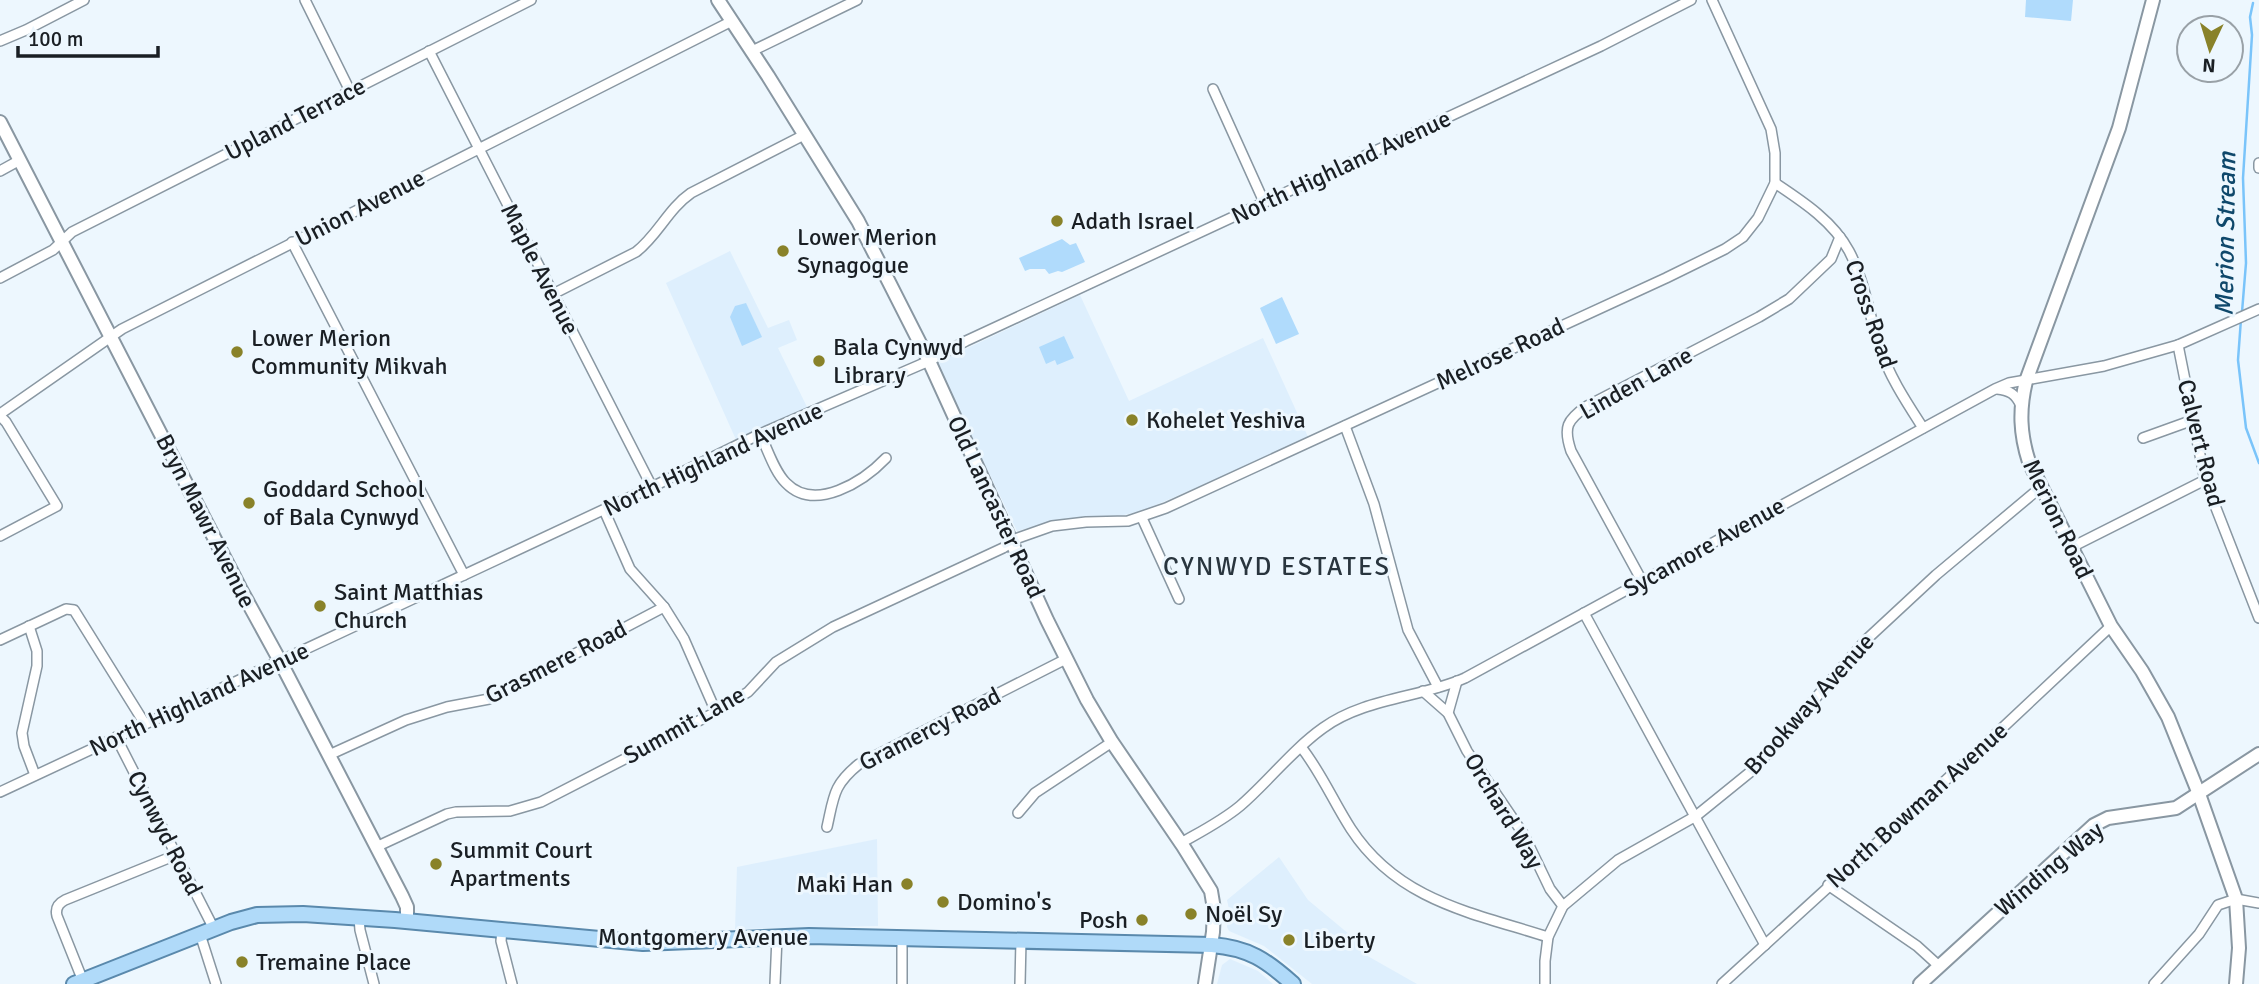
<svg xmlns="http://www.w3.org/2000/svg" width="2259" height="984" viewBox="0 0 2259 984" font-family="Signika,sans-serif">
<style>
.built{fill:#deeffd}
.green{fill:#b0dbfc}
.lines{fill:none;stroke-linecap:round;stroke-linejoin:round}
.stream{stroke:#7ac4fa;stroke-width:2.5}
.street-casing{stroke:#8997a2;stroke-width:12}
.secondary-casing{stroke:#8997a2;stroke-width:16}
.primary-casing{stroke:#5a89ac;stroke-width:18}
.street{stroke:#fff;stroke-width:9}
.secondary{stroke:#fff;stroke-width:12}
.primary{stroke:#b0daf9;stroke-width:14}
.poi-dot{fill:#898229;stroke:#edf7fe;stroke-width:2.5}
.labels{text-anchor:middle;dominant-baseline:central;stroke-width:6;stroke-linejoin:round;paint-order:stroke}
.street-label{font-size:24px;fill:#1a1f24;stroke:#edf7fe}
.poi-label{font-size:24px;fill:#1a1f24;stroke:#edf7fe;text-anchor:start}
.water-label{font-size:26px;font-style:italic;fill:#0f486b;stroke:#edf7fe}
.neighbourhood-label{font-size:26px;letter-spacing:2px;fill:#29353e;stroke:#edf7fe}
</style>
<rect width="100%" height="100%" fill="#edf7fe"/>
<g class="built">
<polygon points="730,251 768,328 789,320 797,340 778,348 809,411 737,442 666,283"/>
<polygon points="1080,295 1129,401 1263,338 1309,439 1142,511 1110,518 1047,523 1017,531 936,363"/>
<polygon points="877,839 878,926 735,929 737,867"/>
<polygon points="1279,857 1308,900 1367,949 1364,954 1417,984 1312,984 1264,946 1229,931 1227,927 1229,909 1227,900"/>
<polygon points="1230,959 1258,971 1273,984 1217,984 1222,965"/>
</g>
<g class="green">
<polygon points="2026,0 2073,0 2071,21 2025,17"/>
<polygon points="1062,239 1070,245 1076,243 1085,262 1062,272 1058,271 1049,274 1045,269 1030,269 1025,271 1019,258"/>
<polygon points="1282,297 1299,334 1276,344 1260,308"/>
<polygon points="746,303 762,337 742,346 730,317 735,306"/>
<polygon points="1064,336 1074,358 1057,365 1055,360 1046,364 1039,347"/>
</g>
<g class="lines">
<g class="stream">
<polyline points="2242,312 2246,263 2243,178 2252,35 2250,17 2253,3"/>
<polyline points="2241,319 2238,360 2246,428 2259,463"/>
</g>
<g class="street-casing">
<g id="street">
<polyline points="305,0 350,91"/>
<polyline points="0,41 26,30 84,0"/>
<polyline points="429,51 652,487"/>
<polyline points="752,51 857,0"/>
<polyline points="1213,89 1264,202"/>
<polyline points="2259,163 2259,168"/>
<polyline points="0,171 20,160"/>
<path d="M1775 183C1802 201 1833 221 1849 251 1865 281 1869 316 1880 348 1889 376 1907 403 1923 428"/>
<polyline points="292,242 464,575"/>
<polyline points="0,278 53,250 72,232 531,0"/>
<path d="M553 294 636 252C658 235 668 209 691 193L804 135"/>
<polyline points="2178,345 2205,480 2259,618"/>
<path d="M1997 389C2009 390 2016 394 2021 406"/>
<polyline points="0,414 122,329 732,21"/>
<polyline points="0,416 6,422 57,506 0,536"/>
<polyline points="1345,426 1374,504 1408,630 1438,687"/>
<path d="M760 434C768 450 774 471 786 483 815 513 864 481 886 458"/>
<polyline points="2143,438 2193,420"/>
<polyline points="604,510 630,569 664,607 684,639 716,712"/>
<polyline points="1142,518 1179,599"/>
<polyline points="2072,547 2205,480"/>
<path d="M1642 581 1571 451C1563 427 1567 420 1587 406L1759 317 1789 299 1831 259 1840 237"/>
<polyline points="1584,613 1765,945"/>
<polyline points="29,626 37,651 37,666 22,733 24,746 35,775"/>
<polyline points="0,640 66,609 74,610 145,724"/>
<polyline points="1423,691 1448,713 1467,751 1524,835 1550,889 1563,906"/>
<polyline points="1448,713 1457,681"/>
<polyline points="116,737 214,929"/>
<path d="M1301 747C1321 772 1334 803 1351 829 1398 901 1473 913 1548 937"/>
<polyline points="329,755 406,720 447,707 489,699 664,607"/>
<polyline points="0,792 652,487 760,434 929,361 966,341 1601,46 1691,0"/>
<polyline points="1018,813 1035,793 1112,742"/>
<path d="M827 827C834 796 833 785 859 764L1066 659"/>
<path d="M1181 843C1202 831 1222 821 1240 806 1269 781 1292 750 1323 728 1364 698 1420 698 1465 678L1995 389 2009 383 2104 366 2178 345 2259 309"/>
<polyline points="376,847 447,814 456,812 510,811 541,802 716,712 748,692 776,662 833,627 1003,548 1018,538 1052,526 1086,522 1128,521 1166,508 1666,278 1725,249 1743,237 1758,218 1775,183 1775,153 1771,129 1712,0"/>
<polyline points="1828,885 1917,946 1939,966"/>
<polyline points="359,918 360,930 374,984"/>
<polyline points="502,929 501,941 512,984"/>
<polyline points="200,934 216,984"/>
<polyline points="902,938 902,984"/>
<path d="M83 981 57 916C55 908 59 903 65 900L176 855"/>
<polyline points="775,984 777,937"/>
<polyline points="1020,984 1021,940"/>
<polyline points="1545,984 1545,961 1548,937 1563,906 1618,860 1696,816 1754,769 1866,640 1936,575 2041,487"/>
<polyline points="1722,984 1981,748 2111,626"/>
<polyline points="2154,984 2199,934 2218,905 2236,899 2259,903"/>
</g>
</g>
<g class="secondary-casing">
<g id="secondary">
<polyline points="718,0 768,76 858,221 929,361 1047,620 1087,700 1112,742 1183,846 1211,891 1214,909 1213,932 1205,984"/>
<path d="M2153 0 2119 128 2026 381C2019 410 2020 434 2029 462L2111 626 2142 671 2168 717 2199 794 2236 899 2239 948 2236 984"/>
<polyline points="0,122 240,588 280,661 402,896 407,907 407,921"/>
<polyline points="1920,984 2094,825 2108,818 2176,808 2259,754"/>
</g>
</g>
<g class="primary-casing">
<path id="primary" d="M74 984 231 922 257 915 303 914 395 920 643 943 809 936 1212 945C1249 948 1266 960 1293 984"/>
</g>
<use href="#street" class="street"/>
<use href="#secondary" class="secondary"/>
<use href="#primary" class="primary"/>
</g>
<g class="poi-dot">
<circle cx="1057" cy="221" r="7"/>
<circle cx="783" cy="251" r="7"/>
<circle cx="237" cy="352" r="7"/>
<circle cx="819" cy="361" r="7"/>
<circle cx="1132" cy="420" r="7"/>
<circle cx="249" cy="503" r="7"/>
<circle cx="320" cy="606" r="7"/>
<circle cx="436" cy="864" r="7"/>
<circle cx="907" cy="884" r="7"/>
<circle cx="943" cy="902" r="7"/>
<circle cx="1191" cy="914" r="7"/>
<circle cx="1142" cy="920" r="7"/>
<circle cx="1289" cy="940" r="7"/>
<circle cx="242" cy="962" r="7"/>
</g>
<g class="labels">
<g class="street-label">
<text transform="translate(295 119) rotate(-27)">Upland Terrace</text>
<text transform="translate(1341 167) rotate(-25)">North Highland Avenue</text>
<text transform="translate(360 208) rotate(-27)">Union Avenue</text>
<text transform="translate(540 269) rotate(63)">Maple Avenue</text>
<text transform="translate(1871 314) rotate(71)">Cross Road</text>
<text transform="translate(1500 354) rotate(-25)">Melrose Road</text>
<text transform="translate(1636 383) rotate(-29)">Linden Lane</text>
<text transform="translate(2201 443) rotate(76)">Calvert Road</text>
<text transform="translate(713 459) rotate(-25)">North Highland Avenue</text>
<text transform="translate(996 507) rotate(65)">Old Lancaster Road</text>
<text transform="translate(2058 519) rotate(64)">Merion Road</text>
<text transform="translate(206 521) rotate(63)">Bryn Mawr Avenue</text>
<text transform="translate(1704 547) rotate(-29)">Sycamore Avenue</text>
<text transform="translate(556 662) rotate(-27)">Grasmere Road</text>
<text transform="translate(199 699) rotate(-25)">North Highland Avenue</text>
<text transform="translate(1809 704) rotate(-48)">Brookway Avenue</text>
<text transform="translate(684 725) rotate(-29)">Summit Lane</text>
<text transform="translate(930 729) rotate(-27)">Gramercy Road</text>
<text transform="translate(1917 805) rotate(-42)">North Bowman Avenue</text>
<text transform="translate(1504 811) rotate(59)">Orchard Way</text>
<text transform="translate(165 833) rotate(63)">Cynwyd Road</text>
<text transform="translate(2049 869) rotate(-40)">Winding Way</text>
<text x="703" y="937">Montgomery Avenue</text>
</g>
<g class="poi-label">
<text x="1071" y="221">Adath Israel</text>
<text x="797" y="237">Lower Merion<tspan x="797" dy="28">Synagogue</tspan></text>
<text x="251" y="338">Lower Merion<tspan x="251" dy="28">Community Mikvah</tspan></text>
<text x="833" y="347">Bala Cynwyd<tspan x="833" dy="28">Library</tspan></text>
<text x="1146" y="420">Kohelet Yeshiva</text>
<text x="263" y="489">Goddard School<tspan x="263" dy="28">of Bala Cynwyd</tspan></text>
<text x="334" y="592">Saint Matthias<tspan x="334" dy="28">Church</tspan></text>
<text x="450" y="850">Summit Court<tspan x="450" dy="28">Apartments</tspan></text>
<text x="893" y="884" text-anchor="end">Maki Han</text>
<text x="957" y="902">Domino's</text>
<text x="1205" y="914">Noël Sy</text>
<text x="1128" y="920" text-anchor="end">Posh</text>
<text x="1303" y="940">Liberty</text>
<text x="256" y="962">Tremaine Place</text>
</g>
<g class="water-label">
<text transform="translate(2226 234) rotate(-89)">Merion Stream</text>
</g>
<g class="neighbourhood-label">
<text x="1277" y="567">CYNWYD ESTATES</text>
</g>
</g>
<g transform="translate(2210 49) rotate(184)"><circle r="33" fill="#edf7fe" stroke="#99a1a7" stroke-width="2"/>
<path d="M0-5L12 26L0 18L-12 26Z" fill="#898229"/>
<text y="-10" font-size="19" font-weight="bold" text-anchor="middle" fill="#1a1f24">N</text>
</g>
<path d="M18 46v10h140v-10" fill="none" stroke="#1a1f24" stroke-width="3.5"/>
<text x="28" y="46" font-size="21" fill="#1a1f24" stroke="#edf7fe" stroke-width="5" paint-order="stroke">100 m</text>
</svg>
